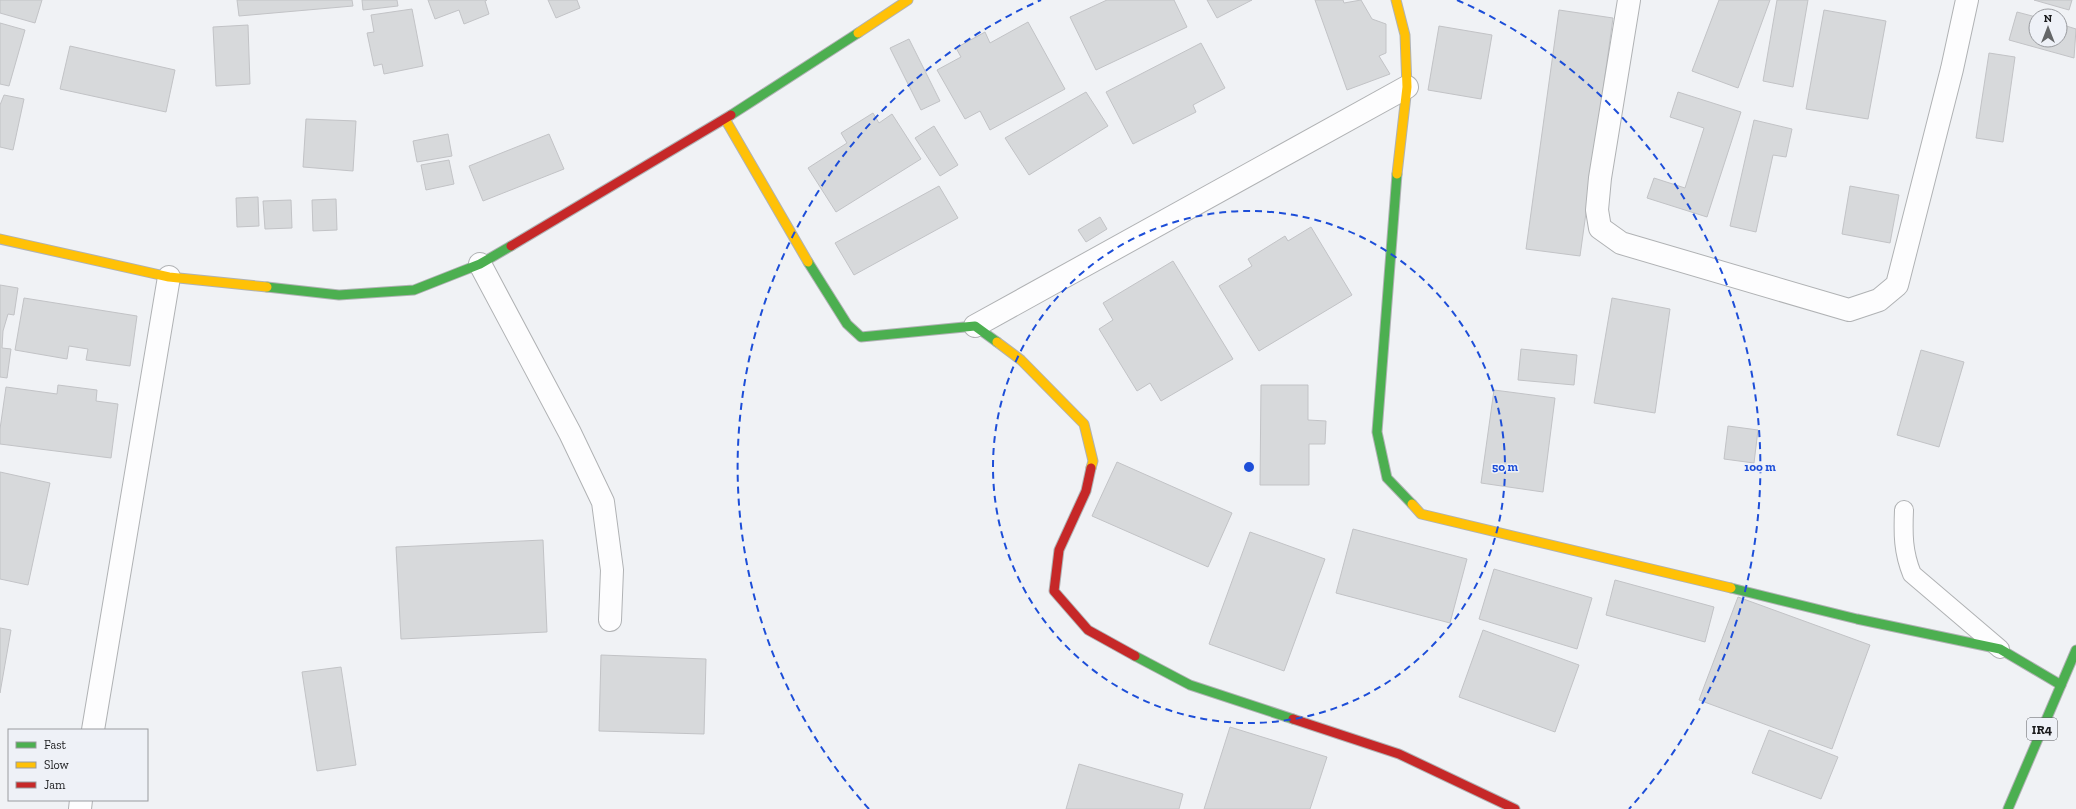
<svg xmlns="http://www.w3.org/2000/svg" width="2076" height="809" viewBox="0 0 2076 809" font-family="'Zilla Slab',serif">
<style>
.building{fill:#d7d9db;stroke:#c2c3c6}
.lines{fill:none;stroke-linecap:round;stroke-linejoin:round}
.lane-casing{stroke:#b0b2b4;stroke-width:20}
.street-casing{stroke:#b0b2b4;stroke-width:24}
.fast-casing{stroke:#b0b2b4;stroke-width:11}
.slow-casing{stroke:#b0b2b4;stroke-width:11}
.jam-casing{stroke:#b0b2b4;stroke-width:11}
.lane{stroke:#fdfdfe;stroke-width:18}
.street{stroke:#fdfdfe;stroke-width:22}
.fast{stroke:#4caf50;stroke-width:9}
.slow{stroke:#ffc107;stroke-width:9}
.jam{stroke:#c62828;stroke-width:9}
.ring{fill:none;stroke:#1d4ed8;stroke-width:2;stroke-dasharray:7 5}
.labels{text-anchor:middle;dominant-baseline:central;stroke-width:3;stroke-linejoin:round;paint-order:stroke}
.shield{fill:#eef1f7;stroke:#595a5e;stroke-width:1}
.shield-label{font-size:13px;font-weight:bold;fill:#191a1c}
.centre{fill:#1d4ed8;stroke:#eef1f7;stroke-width:2}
.ring-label{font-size:12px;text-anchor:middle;font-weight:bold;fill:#1d4ed8;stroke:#eef1f7;stroke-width:3;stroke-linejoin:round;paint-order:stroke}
</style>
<rect width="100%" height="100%" fill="#f0f2f5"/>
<g class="building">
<polygon points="0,0 42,0 35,23 0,13"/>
<polygon points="237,0 352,0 353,6 239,16"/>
<polygon points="362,0 397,0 398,6 363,10"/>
<polygon points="428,0 487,0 485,1 489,14 464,24 459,10 435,19"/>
<polygon points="548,0 577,0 580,8 556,18"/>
<polygon points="1107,0 1174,0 1187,27 1096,70 1070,17"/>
<polygon points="1207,0 1252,0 1217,18"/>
<polygon points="1315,0 1343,0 1344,3 1361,0 1372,19 1386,24 1386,53 1379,56 1390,74 1347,90"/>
<polygon points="1719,0 1770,0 1738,88 1692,71"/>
<polygon points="1777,0 1808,0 1793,87 1763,81"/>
<polygon points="2034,0 2072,0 2069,10"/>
<polygon points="412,9 423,66 384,74 382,64 374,66 367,33 374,32 371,15"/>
<polygon points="1559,10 1613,18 1580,256 1526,249"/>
<polygon points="1824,10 1886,21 1868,119 1806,109"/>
<polygon points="2017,12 2036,17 2036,40 2060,40 2060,24 2076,29 2074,58 2009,40"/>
<polygon points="1028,22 1065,89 990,130 980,111 965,119 937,70 961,57 956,48 985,32 990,43"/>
<polygon points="0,23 25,30 9,86 0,84"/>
<polygon points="248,25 250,84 216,86 213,27"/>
<polygon points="1439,26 1492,35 1481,99 1428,90"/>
<polygon points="909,39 940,101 921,110 890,48"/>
<polygon points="1201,43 1225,88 1193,105 1196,112 1133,144 1106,92"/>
<polygon points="70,46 175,70 166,112 60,89"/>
<polygon points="1989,53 2015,57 2003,142 1976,138"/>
<polygon points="1086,92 1108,126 1029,175 1005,138"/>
<polygon points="1678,92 1741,112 1707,217 1647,198 1654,178 1685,188 1704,128 1670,117"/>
<polygon points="4,95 24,99 13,150 0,147 0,105"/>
<polygon points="873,113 879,123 892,114 921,159 836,212 808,168 847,143 841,133"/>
<polygon points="306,119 356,121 353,171 303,167"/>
<polygon points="1754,120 1792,129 1786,157 1773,155 1756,232 1730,226"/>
<polygon points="934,126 958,165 940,176 915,138"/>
<polygon points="448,134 452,156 417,162 413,141"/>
<polygon points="549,134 564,169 483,201 469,166"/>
<polygon points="449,160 454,184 426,190 421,165"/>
<polygon points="939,186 958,218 854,275 835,243"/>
<polygon points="1850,186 1899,195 1890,243 1842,234"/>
<polygon points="258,197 259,226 237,227 236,198"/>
<polygon points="336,199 337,230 313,231 312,200"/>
<polygon points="291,200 292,228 265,229 263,201"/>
<polygon points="1100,217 1107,229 1086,242 1078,230"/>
<polygon points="1311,227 1352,295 1259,351 1219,286 1252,266 1248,259 1285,236 1288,241"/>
<polygon points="1173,261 1233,359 1161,401 1150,383 1137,391 1099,329 1113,320 1103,303"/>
<polygon points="0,285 18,288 14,315 8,314 3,331 2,348 11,349 7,378 0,377"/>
<polygon points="24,298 137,316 130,366 86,360 88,349 69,346 67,359 15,350"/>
<polygon points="1612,298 1670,309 1655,413 1594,403"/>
<polygon points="1521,349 1577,355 1574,385 1518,380"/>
<polygon points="1921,350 1964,362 1939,447 1897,435"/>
<polygon points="58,385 97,390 96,401 118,404 111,458 0,444 0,429 6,387 57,394"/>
<polygon points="1261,385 1308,385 1308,420 1326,421 1325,444 1309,444 1309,485 1260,485"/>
<polygon points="1494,390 1555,398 1543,492 1481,483"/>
<polygon points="1728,426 1758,430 1754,463 1724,459"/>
<polygon points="1117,462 1232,513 1208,567 1092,516"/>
<polygon points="0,472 50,483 28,585 0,579"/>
<polygon points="1353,529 1467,559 1450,623 1336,593"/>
<polygon points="1250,532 1325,559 1284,671 1209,644"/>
<polygon points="543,540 547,632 401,639 396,547"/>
<polygon points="1494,569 1592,598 1577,649 1479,619"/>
<polygon points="1615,580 1714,607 1705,642 1606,615"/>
<polygon points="1738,597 1870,645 1832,749 1699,700"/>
<polygon points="0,628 11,630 0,693"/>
<polygon points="1483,630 1579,665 1555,732 1459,697"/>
<polygon points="601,655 706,659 704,734 599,731"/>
<polygon points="341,667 356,765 317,771 302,672"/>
<polygon points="1230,727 1327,757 1310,809 1204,809"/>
<polygon points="1769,730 1838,757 1821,799 1752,773"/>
<polygon points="1079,764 1183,794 1179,809 1066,809"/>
</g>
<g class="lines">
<g class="lane-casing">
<path id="lane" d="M1904 510C1903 534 1903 552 1912 574L2000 649"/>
</g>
<g class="street-casing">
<g id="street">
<polyline points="1629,0 1600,178 1597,210 1600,228 1621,243 1849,310 1879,300 1897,285 1952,69 1967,0"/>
<polyline points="480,264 570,433 603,502 612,570 610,620"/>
<polyline points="975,326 1407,87"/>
<polyline points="93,730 169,277"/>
<polyline points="80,809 81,800"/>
</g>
</g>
<g class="fast-casing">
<g id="fast">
<polyline points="731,115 858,33"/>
<polyline points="1397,174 1377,432 1387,478 1412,504"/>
<polyline points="808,262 847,324 861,337 975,326 997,342"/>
<polyline points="267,287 339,295 414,290 480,264 511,246"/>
<polyline points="1731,588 1857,619 2000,649 2061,685"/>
<polyline points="1135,656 1190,685 1293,719"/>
<polyline points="2008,809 2076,650"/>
</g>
</g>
<g class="slow-casing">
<g id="slow">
<polyline points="1396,0 1405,35 1407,87 1397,174"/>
<polyline points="858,33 908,0"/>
<polyline points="725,119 808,262"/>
<polyline points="0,239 169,277 267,287"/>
<polyline points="997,342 1021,360 1084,424 1093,461 1091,468"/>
<polyline points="1412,504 1421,514 1731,588"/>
</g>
</g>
<g class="jam-casing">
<g id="jam">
<polyline points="511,246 731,115"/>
<polyline points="1091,468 1086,491 1059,550 1054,591 1088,630 1135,656"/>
<polyline points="1293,719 1399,754 1515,809"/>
</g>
</g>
<use href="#lane" class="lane"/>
<use href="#street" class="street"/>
<use href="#fast" class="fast"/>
<use href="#slow" class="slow"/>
<use href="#jam" class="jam"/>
</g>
<g class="ring">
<circle cx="1249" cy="467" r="256"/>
<path d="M869 809A511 511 0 0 1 1041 0M1457 0A511 511 0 0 1 1629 809"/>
</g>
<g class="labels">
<rect class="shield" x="2027" y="718" width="30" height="22" rx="3"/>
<g class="shield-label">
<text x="2042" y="729">IR4</text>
</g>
</g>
<circle cx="1249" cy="467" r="6" class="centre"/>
<g class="ring-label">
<text x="1505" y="471">50 m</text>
<text x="1760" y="471">100 m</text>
</g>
<rect x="8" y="729" width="140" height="72" fill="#eef1f7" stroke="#999b9f"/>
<rect x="16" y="742" width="20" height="6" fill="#4caf50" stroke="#999b9f"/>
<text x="44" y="749" font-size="12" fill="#191a1c">Fast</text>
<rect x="16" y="762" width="20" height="6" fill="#ffc107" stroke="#999b9f"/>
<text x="44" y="769" font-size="12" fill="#191a1c">Slow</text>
<rect x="16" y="782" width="20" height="6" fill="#c62828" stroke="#999b9f"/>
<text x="44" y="789" font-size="12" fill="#191a1c">Jam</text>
<g transform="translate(2048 28)"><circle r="19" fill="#eef1f7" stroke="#999b9f"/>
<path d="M0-3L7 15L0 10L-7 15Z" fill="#646668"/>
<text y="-6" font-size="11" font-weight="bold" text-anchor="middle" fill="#191a1c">N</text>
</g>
</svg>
